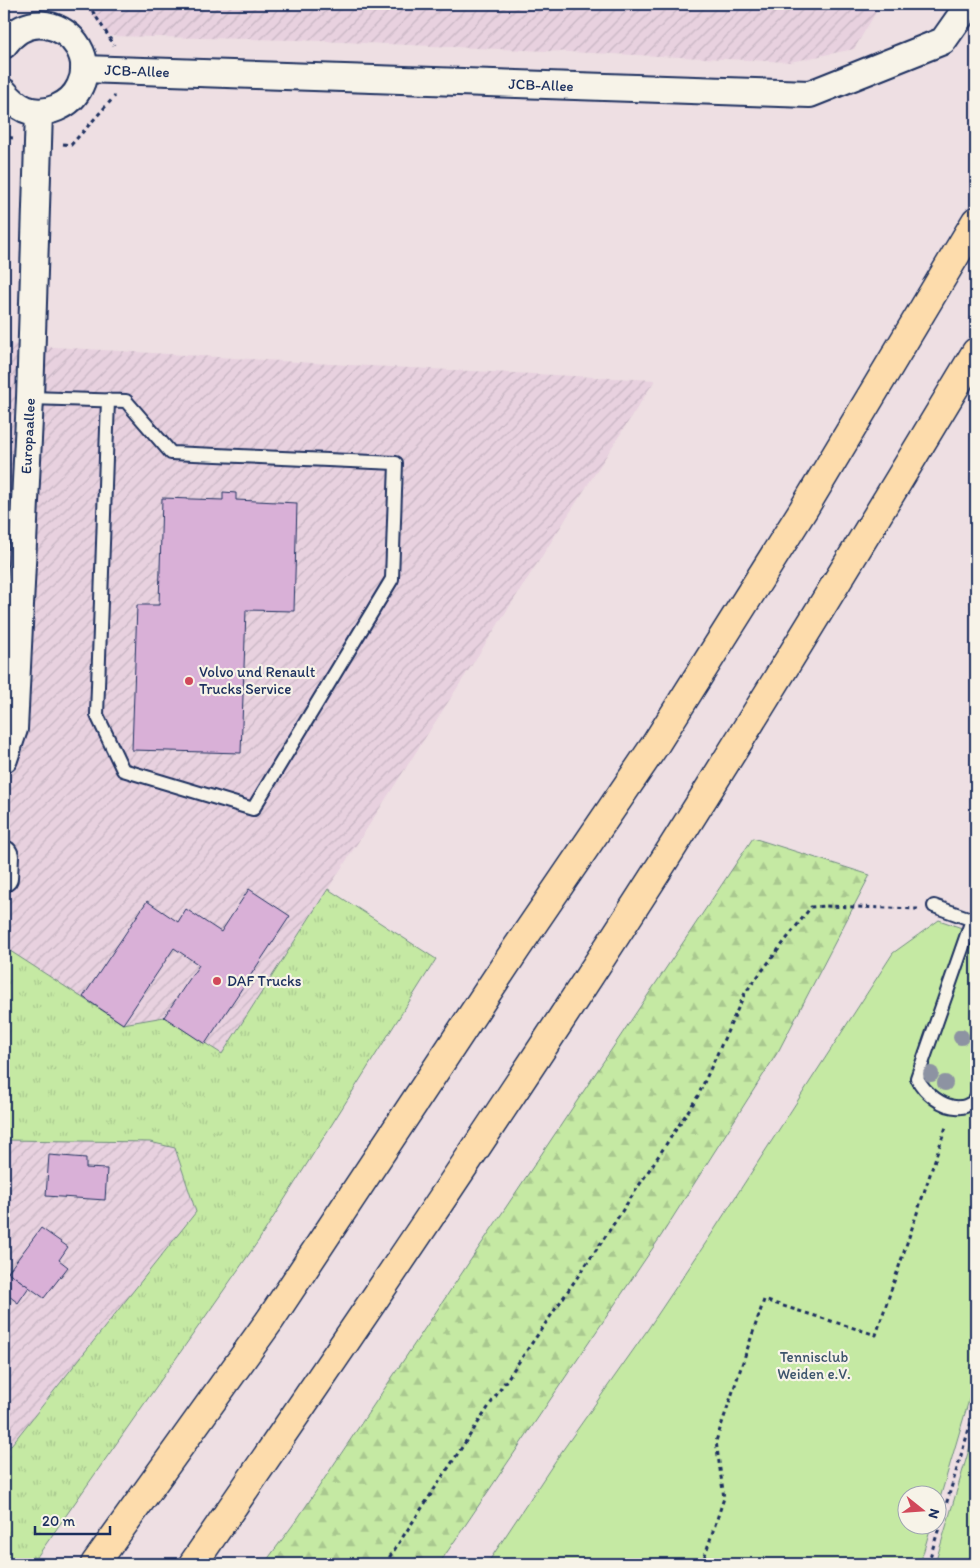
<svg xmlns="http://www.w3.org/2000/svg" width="980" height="1568" viewBox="0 0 980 1568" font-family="Itim,sans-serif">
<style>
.industrial{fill:url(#industrial-furrows)}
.grass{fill:url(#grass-tufts);stroke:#708c80}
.forest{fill:url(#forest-firs);stroke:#708c80}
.green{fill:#c5e9a3;stroke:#708c80}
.building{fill:#d9b0d7;stroke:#1b2f5e}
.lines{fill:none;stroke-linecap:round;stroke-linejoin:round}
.lane-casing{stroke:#1b2f5e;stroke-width:16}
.street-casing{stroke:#1b2f5e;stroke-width:30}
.highway-casing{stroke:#1b2f5e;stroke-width:31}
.path{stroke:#1b2f5e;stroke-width:3;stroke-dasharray:4 4;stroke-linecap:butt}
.lane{stroke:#f7f3e8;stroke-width:12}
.street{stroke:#f7f3e8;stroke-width:26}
.highway{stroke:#fddcac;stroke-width:28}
.tree{fill:#8d93a2}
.poi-dot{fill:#d1495b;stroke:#f7f3e8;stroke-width:2}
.labels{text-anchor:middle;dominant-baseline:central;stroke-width:4.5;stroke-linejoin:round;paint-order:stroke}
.street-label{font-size:15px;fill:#1b2f5e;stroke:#f7f3e8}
.poi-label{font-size:15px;fill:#1b2f5e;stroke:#f7f3e8;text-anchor:start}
.park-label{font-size:15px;fill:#3d546c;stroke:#f7f3e8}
</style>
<defs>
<pattern id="industrial-furrows" width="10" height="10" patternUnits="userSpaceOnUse" patternTransform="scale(1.25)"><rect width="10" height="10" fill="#e8d1df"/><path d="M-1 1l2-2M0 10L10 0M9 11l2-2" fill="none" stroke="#c6b4c2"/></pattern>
<pattern id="grass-tufts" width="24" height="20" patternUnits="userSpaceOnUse" patternTransform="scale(1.25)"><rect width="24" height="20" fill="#c5e9a3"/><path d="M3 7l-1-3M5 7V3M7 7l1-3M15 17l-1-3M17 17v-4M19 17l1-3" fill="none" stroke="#a9c88f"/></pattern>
<pattern id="forest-firs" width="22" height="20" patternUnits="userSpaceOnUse" patternTransform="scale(1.25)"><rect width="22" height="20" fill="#c5e9a3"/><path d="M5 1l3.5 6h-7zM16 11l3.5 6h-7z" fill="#a9c88f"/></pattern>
</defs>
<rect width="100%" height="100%" fill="#eedfe3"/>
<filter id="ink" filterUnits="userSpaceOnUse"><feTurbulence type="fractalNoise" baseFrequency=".02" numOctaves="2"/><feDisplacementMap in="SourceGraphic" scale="10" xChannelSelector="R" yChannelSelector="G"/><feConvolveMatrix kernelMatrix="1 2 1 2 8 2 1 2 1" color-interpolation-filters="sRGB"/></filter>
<g filter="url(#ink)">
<g class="industrial">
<polygon points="83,4 881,4 854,49 790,62 298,40 109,36"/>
<polygon points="4,344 330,364 655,380 222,1054 175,1148 196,1212 4,1454"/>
</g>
<polygon class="grass" points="328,889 436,959 259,1240 32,1564 4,1564 4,1454 196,1212 175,1148 150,1142 4,1140 4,947 123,1024 164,1017 222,1054"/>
<polygon class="forest" points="753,838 870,875 779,1050 661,1236 439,1564 264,1564 298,1518"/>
<g class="green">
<polygon points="939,920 976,933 976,1376 938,1505 938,1496 908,1496 908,1526 931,1526 920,1564 487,1564 560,1454 646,1332 707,1241 893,953"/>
<polygon points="976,1426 976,1564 934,1564 935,1564"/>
</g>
<g class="building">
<polygon points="223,492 236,493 236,500 297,503 294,611 246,610 241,753 132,750 137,605 159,605 162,498 223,500"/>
<polygon points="249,889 290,916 205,1044 164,1017 199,965 174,948 123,1024 83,997 147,901 178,922 186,909 221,932"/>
<polygon points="49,1155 86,1158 86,1168 107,1169 105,1200 46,1196"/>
<polygon points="41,1228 68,1247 59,1260 68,1267 44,1298 8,1272"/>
<polygon points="8,1272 29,1287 18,1303 4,1292 4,1279"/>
</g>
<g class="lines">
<g class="lane-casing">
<g id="lane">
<path d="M30 398C62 399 94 400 126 401L171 453 396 463 392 579 253 809 123 770 97 715 108 400"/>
<polyline points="934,906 976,921"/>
<path d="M972 920 917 1078C924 1092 943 1109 961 1107 966 1107 971 1103 975 1101L976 1097"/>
</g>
</g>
<g class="street-casing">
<g id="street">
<path d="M4 45C14 31 29 22 46 25 74 30 93 59 80 86 71 106 45 117 25 109 16 105 10 99 4 92"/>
<polyline points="84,69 810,94 943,41 969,4"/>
<polyline points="4,759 14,729 30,398 39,112"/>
<polyline points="4,854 5,856 4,878"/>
</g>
</g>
<g class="highway-casing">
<g id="highway">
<polyline points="95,1564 270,1320 516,949 655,745 803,510 976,221"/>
<path d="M193 1564C354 1331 513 1097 665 859 771 691 874 522 976 352"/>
</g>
</g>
<g class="path">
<polyline points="88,4 114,45"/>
<polyline points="4,134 4,137 14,138"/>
<polyline points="63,144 71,145 115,96"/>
<polyline points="385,1564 503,1385 603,1240 698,1096 745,993 811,907 825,906 918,909"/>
<polyline points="702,1564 724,1498 716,1441 764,1300 876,1335 947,1124"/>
<polyline points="928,1564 976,1406"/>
</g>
<use href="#lane" class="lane"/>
<use href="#street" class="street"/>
<use href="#highway" class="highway"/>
</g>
<g class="tree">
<circle cx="961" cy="1037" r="8"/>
<circle cx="931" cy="1074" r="8"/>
<circle cx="945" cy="1083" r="8"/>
</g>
</g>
<g class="poi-dot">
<circle cx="189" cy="681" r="5"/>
<circle cx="217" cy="981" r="5"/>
</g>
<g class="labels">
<g class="street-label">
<text transform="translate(137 71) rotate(2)">JCB-Allee</text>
<text transform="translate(541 85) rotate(2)">JCB-Allee</text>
<text transform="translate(28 436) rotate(-87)">Europaallee</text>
</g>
<g class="poi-label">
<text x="199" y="672">Volvo und Renault<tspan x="199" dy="17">Trucks Service</tspan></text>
<text x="227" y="981">DAF Trucks</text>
</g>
<g class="park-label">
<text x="814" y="1357">Tennisclub<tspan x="814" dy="17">Weiden e.V.</tspan></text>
</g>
</g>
<rect width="980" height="1568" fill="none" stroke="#f7f3e8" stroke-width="20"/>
<rect x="10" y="10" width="960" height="1548" fill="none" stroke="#1b2f5e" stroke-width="2" filter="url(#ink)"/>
<g transform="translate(922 1510) rotate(107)"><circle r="24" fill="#f7f3e8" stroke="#9fa5b1"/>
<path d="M0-4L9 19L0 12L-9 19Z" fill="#d1495b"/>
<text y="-8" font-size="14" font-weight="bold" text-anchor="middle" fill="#1b2f5e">N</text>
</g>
<path d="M35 1526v8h75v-8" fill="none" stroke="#1b2f5e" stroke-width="2.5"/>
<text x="42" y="1526" font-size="15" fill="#1b2f5e" stroke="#f7f3e8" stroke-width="4" paint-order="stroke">20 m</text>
</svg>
